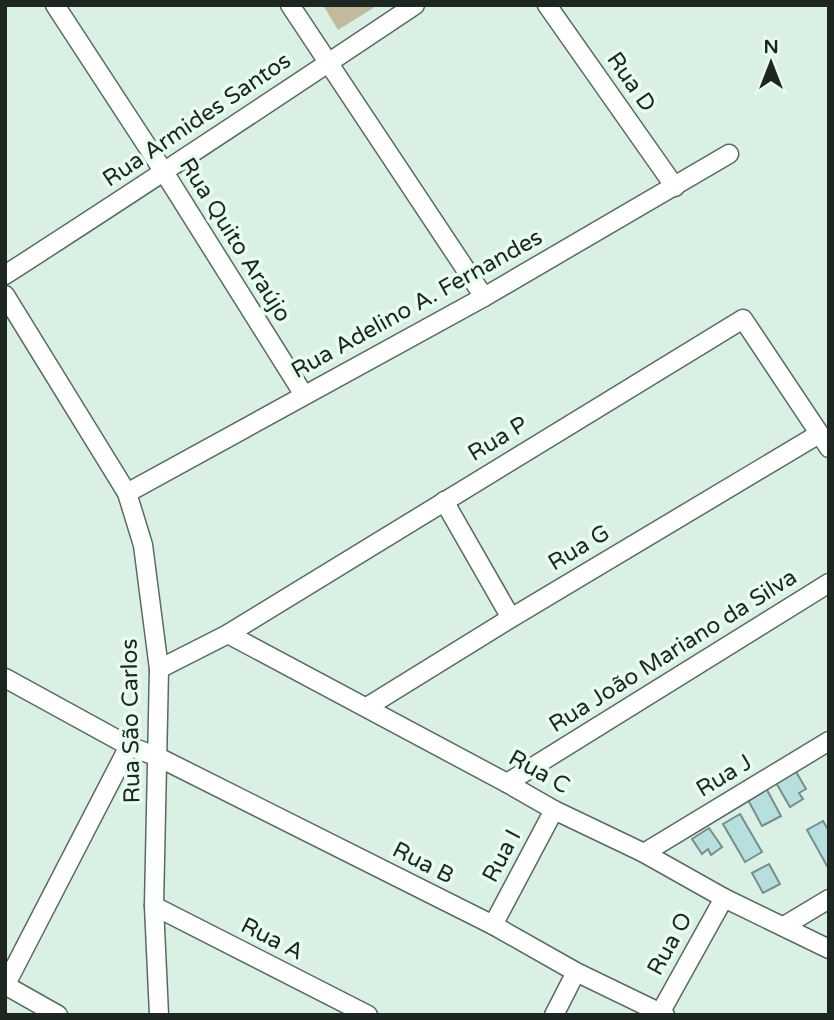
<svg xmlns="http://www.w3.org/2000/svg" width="834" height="1020" viewBox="0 0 834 1020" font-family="'Varela Round',sans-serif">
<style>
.green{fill:#c1ba9c}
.building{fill:#b6dfde;stroke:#768e8d;stroke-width:2}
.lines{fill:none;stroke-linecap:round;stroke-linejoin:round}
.minor-casing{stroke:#586b60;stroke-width:21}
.minor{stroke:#fff;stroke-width:18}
.labels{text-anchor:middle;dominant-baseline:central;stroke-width:7;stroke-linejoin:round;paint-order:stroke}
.street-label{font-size:23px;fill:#1e2621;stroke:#e8fdf1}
</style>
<rect width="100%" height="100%" fill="#dbf0e4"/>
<polygon class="green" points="323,5 378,5 338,30"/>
<g class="building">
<polygon points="795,770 806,789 799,793 803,799 790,807 775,781"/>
<polygon points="766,788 781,816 762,826 747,798"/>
<polygon points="740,814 762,852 745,862 723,824"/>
<polygon points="823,821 829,831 829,865 827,866 807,830"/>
<polygon points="709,828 722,847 711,855 708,849 702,854 692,839"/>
<polygon points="769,864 780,884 763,893 752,873"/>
</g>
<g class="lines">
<g class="minor-casing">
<g id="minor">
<polyline points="55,5 164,172 304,395"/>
<polyline points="290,5 484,297"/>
<polyline points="547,5 675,187"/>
<path d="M5 275C143 186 279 96 415 5"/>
<polyline points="5,295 127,493 143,545 159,669 154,906 159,1015"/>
<polyline points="127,493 484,297 729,154"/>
<polyline points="444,501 511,618"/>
<polyline points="228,634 507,783 554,810 644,853 724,898 829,949"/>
<polyline points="159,669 228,634 743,319 829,448"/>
<polyline points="5,678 129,746 158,757 493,925 576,972 665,1015"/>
<polyline points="367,707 511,618 819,434"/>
<polyline points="507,783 829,583"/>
<polyline points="644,853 829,741"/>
<polyline points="154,906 368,1015"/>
<polyline points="493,925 554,810"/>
<polyline points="784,926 829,899"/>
<polyline points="5,985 58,1015"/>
<polyline points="5,986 129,746"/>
<polyline points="554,1015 576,972"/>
<polyline points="659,1015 724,898"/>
</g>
</g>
<use href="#minor" class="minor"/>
</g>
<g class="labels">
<g class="street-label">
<text transform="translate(631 82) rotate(55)">Rua D</text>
<text transform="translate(197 120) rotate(-34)">Rua Armides Santos</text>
<text transform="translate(235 240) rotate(58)">Rua Quito Araújo</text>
<text transform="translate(417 304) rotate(-29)">Rua Adelino A. Fernandes</text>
<text transform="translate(498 439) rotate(-31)">Rua P</text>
<text transform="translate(579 548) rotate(-31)">Rua G</text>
<text transform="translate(673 651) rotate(-32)">Rua João Mariano da Silva</text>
<text transform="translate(131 721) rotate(-91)">Rua São Carlos</text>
<text transform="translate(539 772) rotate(29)">Rua C</text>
<text transform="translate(724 776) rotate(-31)">Rua J</text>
<text transform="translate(502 856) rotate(-62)">Rua I</text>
<text transform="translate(423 863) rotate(27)">Rua B</text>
<text transform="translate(272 939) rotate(27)">Rua A</text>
<text transform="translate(670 944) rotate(-61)">Rua O</text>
</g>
</g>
<rect width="834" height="1020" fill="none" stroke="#1e2621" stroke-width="14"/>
<g transform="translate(771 63)" stroke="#e8fdf1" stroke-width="5" paint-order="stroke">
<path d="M0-5L12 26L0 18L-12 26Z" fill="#1e2621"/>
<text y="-10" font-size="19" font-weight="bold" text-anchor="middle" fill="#1e2621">N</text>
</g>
</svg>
